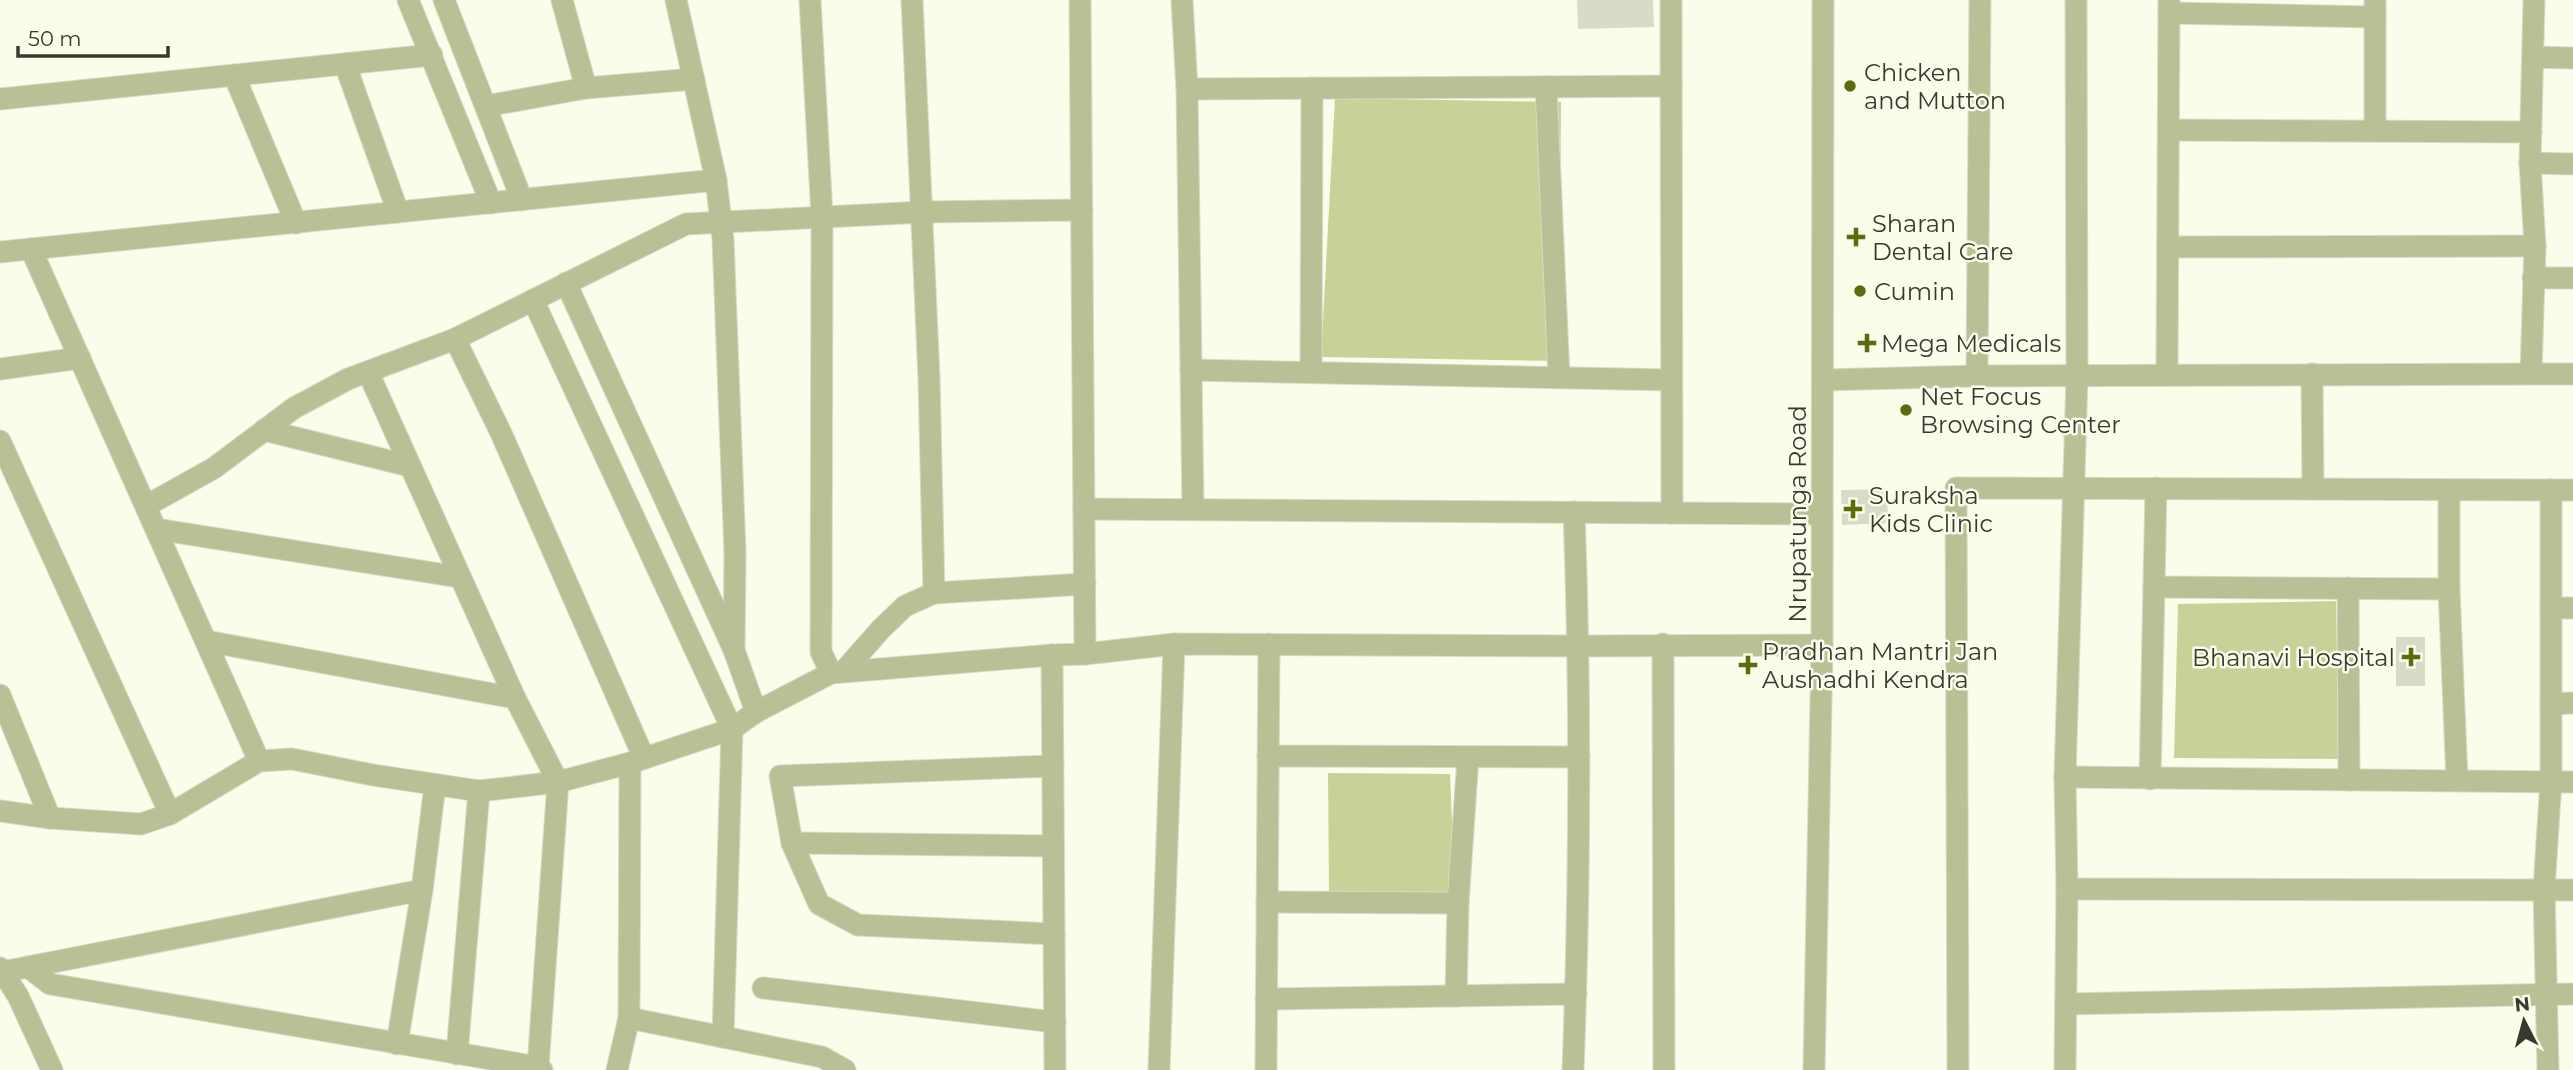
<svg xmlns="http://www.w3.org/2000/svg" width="2573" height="1070" viewBox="0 0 2573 1070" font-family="Montserrat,sans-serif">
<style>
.green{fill:#c8d298}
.building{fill:#d7dbc7}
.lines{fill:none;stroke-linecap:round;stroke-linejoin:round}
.minor-casing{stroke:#d6dac8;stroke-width:23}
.minor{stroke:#b8c096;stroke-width:21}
.poi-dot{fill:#5f690e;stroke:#f9fde9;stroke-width:2.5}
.labels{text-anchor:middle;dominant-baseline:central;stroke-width:5;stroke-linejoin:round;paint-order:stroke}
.poi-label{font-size:24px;fill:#383a32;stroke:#f9fde9;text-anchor:start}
.street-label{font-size:24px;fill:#383a32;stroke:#f9fde9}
</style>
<rect width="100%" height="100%" fill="#f9fde9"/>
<g class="green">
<polygon points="1335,98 1561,102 1559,361 1321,357"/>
<polygon points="2336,601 2339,759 2174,758 2178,604"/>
<polygon points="1328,773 1450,774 1455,892 1329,893"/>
</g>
<g class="building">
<polygon points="1577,0 1653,0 1654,27 1578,29"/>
<polygon points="1887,489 1888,523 1842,525 1841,490"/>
<rect x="2396" y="637" width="29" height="49"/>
</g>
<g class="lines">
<g class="minor-casing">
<g id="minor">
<polyline points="408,0 491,203"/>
<polyline points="444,0 522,200"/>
<polyline points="562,0 586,88"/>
<polyline points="676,0 716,180 723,239 735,552 734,650"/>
<polyline points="810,0 822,216 821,652 831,673"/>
<polyline points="912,0 929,378 934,593"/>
<polyline points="1182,0 1187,89 1193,509"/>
<polyline points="1671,0 1672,513"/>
<polyline points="2375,0 2375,130"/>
<polyline points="2169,13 2375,17"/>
<polyline points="2534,57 2573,58"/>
<polyline points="345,64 398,212"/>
<polyline points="234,75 296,223"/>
<polyline points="1546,87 1559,377"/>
<polyline points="1187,89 1671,86"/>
<polyline points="0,99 432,55"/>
<polyline points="486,106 586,88 694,79"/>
<polyline points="2169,130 2531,132"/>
<polyline points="2530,163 2573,164"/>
<polyline points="2168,247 2535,246"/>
<polyline points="31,249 259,761"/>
<polyline points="0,252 716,180"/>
<polyline points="2533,278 2573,278"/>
<polyline points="566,283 734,650 756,712"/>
<polyline points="533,300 732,729 723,1037"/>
<polyline points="455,339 501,433 644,758"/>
<polyline points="0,369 80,358"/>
<polyline points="1191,370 1671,380"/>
<polyline points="368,372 515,698 558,782 538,1067"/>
<polyline points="1311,372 1312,88"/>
<polyline points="2531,373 2535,246 2530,163 2534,0"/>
<polyline points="2312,374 2313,489"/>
<polyline points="2167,375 2169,0"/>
<polyline points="1977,376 1980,0"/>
<polyline points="1824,380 1977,376 2573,374"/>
<polyline points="264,430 410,466"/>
<polyline points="0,441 170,814"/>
<polyline points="2449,491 2449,589 2457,780"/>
<polyline points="146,506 214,468 294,408 348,379 455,339 686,224 923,212 1082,210"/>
<polyline points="1084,509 1822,514"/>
<polyline points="156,529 459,577"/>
<polyline points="2154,587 2449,589"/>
<polyline points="2348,588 2349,780"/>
<polyline points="2551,608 2573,608"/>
<polyline points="206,641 515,698"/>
<polyline points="1663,644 1664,1070"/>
<polyline points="1085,654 1174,644 1579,646 1822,645"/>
<polyline points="844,671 881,629 905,606 934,593 1085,584"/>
<polyline points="0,695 50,818"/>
<polyline points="2551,704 2573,703"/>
<polyline points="1268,756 1579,757"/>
<polyline points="1053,766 780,776 792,843 819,904 858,925 1054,934"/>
<polyline points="2065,777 2573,782"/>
<polyline points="2150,779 2156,488"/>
<polyline points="0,811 50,818 141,824 170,814 259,761 292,759 373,775 479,791 558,782 630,763 732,729 756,712 831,673 1052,655"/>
<polyline points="792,843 1053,846"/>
<polyline points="2067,889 2573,890"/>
<polyline points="1267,902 1458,903"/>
<polyline points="28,967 50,984 538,1067 542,1070"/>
<polyline points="0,968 18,996 52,1070"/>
<polyline points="2,972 422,890"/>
<polyline points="763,988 1055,1022"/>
<polyline points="1456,996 1458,903 1468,757"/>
<polyline points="1266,999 1576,994"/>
<polyline points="2066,1004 2573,994"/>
<polyline points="629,1018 822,1057 845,1070"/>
<polyline points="397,1044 422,890 435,785"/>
<polyline points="457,1054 479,791"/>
<polyline points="617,1070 629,1018 630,763"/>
<polyline points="1055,1070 1052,655 1085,654 1080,0"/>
<polyline points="1159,1070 1174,644"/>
<polyline points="1266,1070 1269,644"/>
<path d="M1573 1070C1580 884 1581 698 1574 512"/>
<polyline points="1814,1070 1822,645 1823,0"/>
<polyline points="1958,1070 1956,488 2573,490"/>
<polyline points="2065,1070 2067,889 2065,777 2077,376 2076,0"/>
<polyline points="2548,1070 2544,889 2551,781 2551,490"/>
</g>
</g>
<use href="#minor" class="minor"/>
</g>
<g class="poi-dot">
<circle cx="1850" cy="86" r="7"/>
<path d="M1852.5 226.5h7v7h7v7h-7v7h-7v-7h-7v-7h7z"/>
<circle cx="1860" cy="291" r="7"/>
<path d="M1863.5 332.5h7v7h7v7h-7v7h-7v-7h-7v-7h7z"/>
<circle cx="1906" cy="410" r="7"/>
<path d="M1849.5 498.5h7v7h7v7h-7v7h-7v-7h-7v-7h7z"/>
<path d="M2407.5 646.5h7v7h7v7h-7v7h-7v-7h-7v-7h7z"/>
<path d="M1744.5 654.5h7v7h7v7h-7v7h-7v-7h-7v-7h7z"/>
</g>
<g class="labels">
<g class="poi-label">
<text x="1864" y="72">Chicken<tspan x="1864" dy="28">and Mutton</tspan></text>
<text x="1872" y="223">Sharan<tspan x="1872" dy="28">Dental Care</tspan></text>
<text x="1874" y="291">Cumin</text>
<text x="1881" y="343">Mega Medicals</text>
<text x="1920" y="396">Net Focus<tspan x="1920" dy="28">Browsing Center</tspan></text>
<text x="1869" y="495">Suraksha<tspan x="1869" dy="28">Kids Clinic</tspan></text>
<text x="1762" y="651">Pradhan Mantri Jan<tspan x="1762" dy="28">Aushadhi Kendra</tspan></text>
<text x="2395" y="657" text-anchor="end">Bhanavi Hospital</text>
</g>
<g class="street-label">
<text transform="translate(1797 514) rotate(-90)">Nrupatunga Road</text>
</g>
</g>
<g transform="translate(2524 1021) rotate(354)" stroke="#f9fde9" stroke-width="5" paint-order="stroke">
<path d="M0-5L12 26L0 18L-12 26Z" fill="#383a32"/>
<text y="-10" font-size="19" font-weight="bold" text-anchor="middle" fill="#383a32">N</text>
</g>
<path d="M18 46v10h150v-10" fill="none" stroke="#383a32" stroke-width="3.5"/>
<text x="28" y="46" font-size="21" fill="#383a32" stroke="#f9fde9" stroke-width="5" paint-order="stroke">50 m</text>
</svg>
